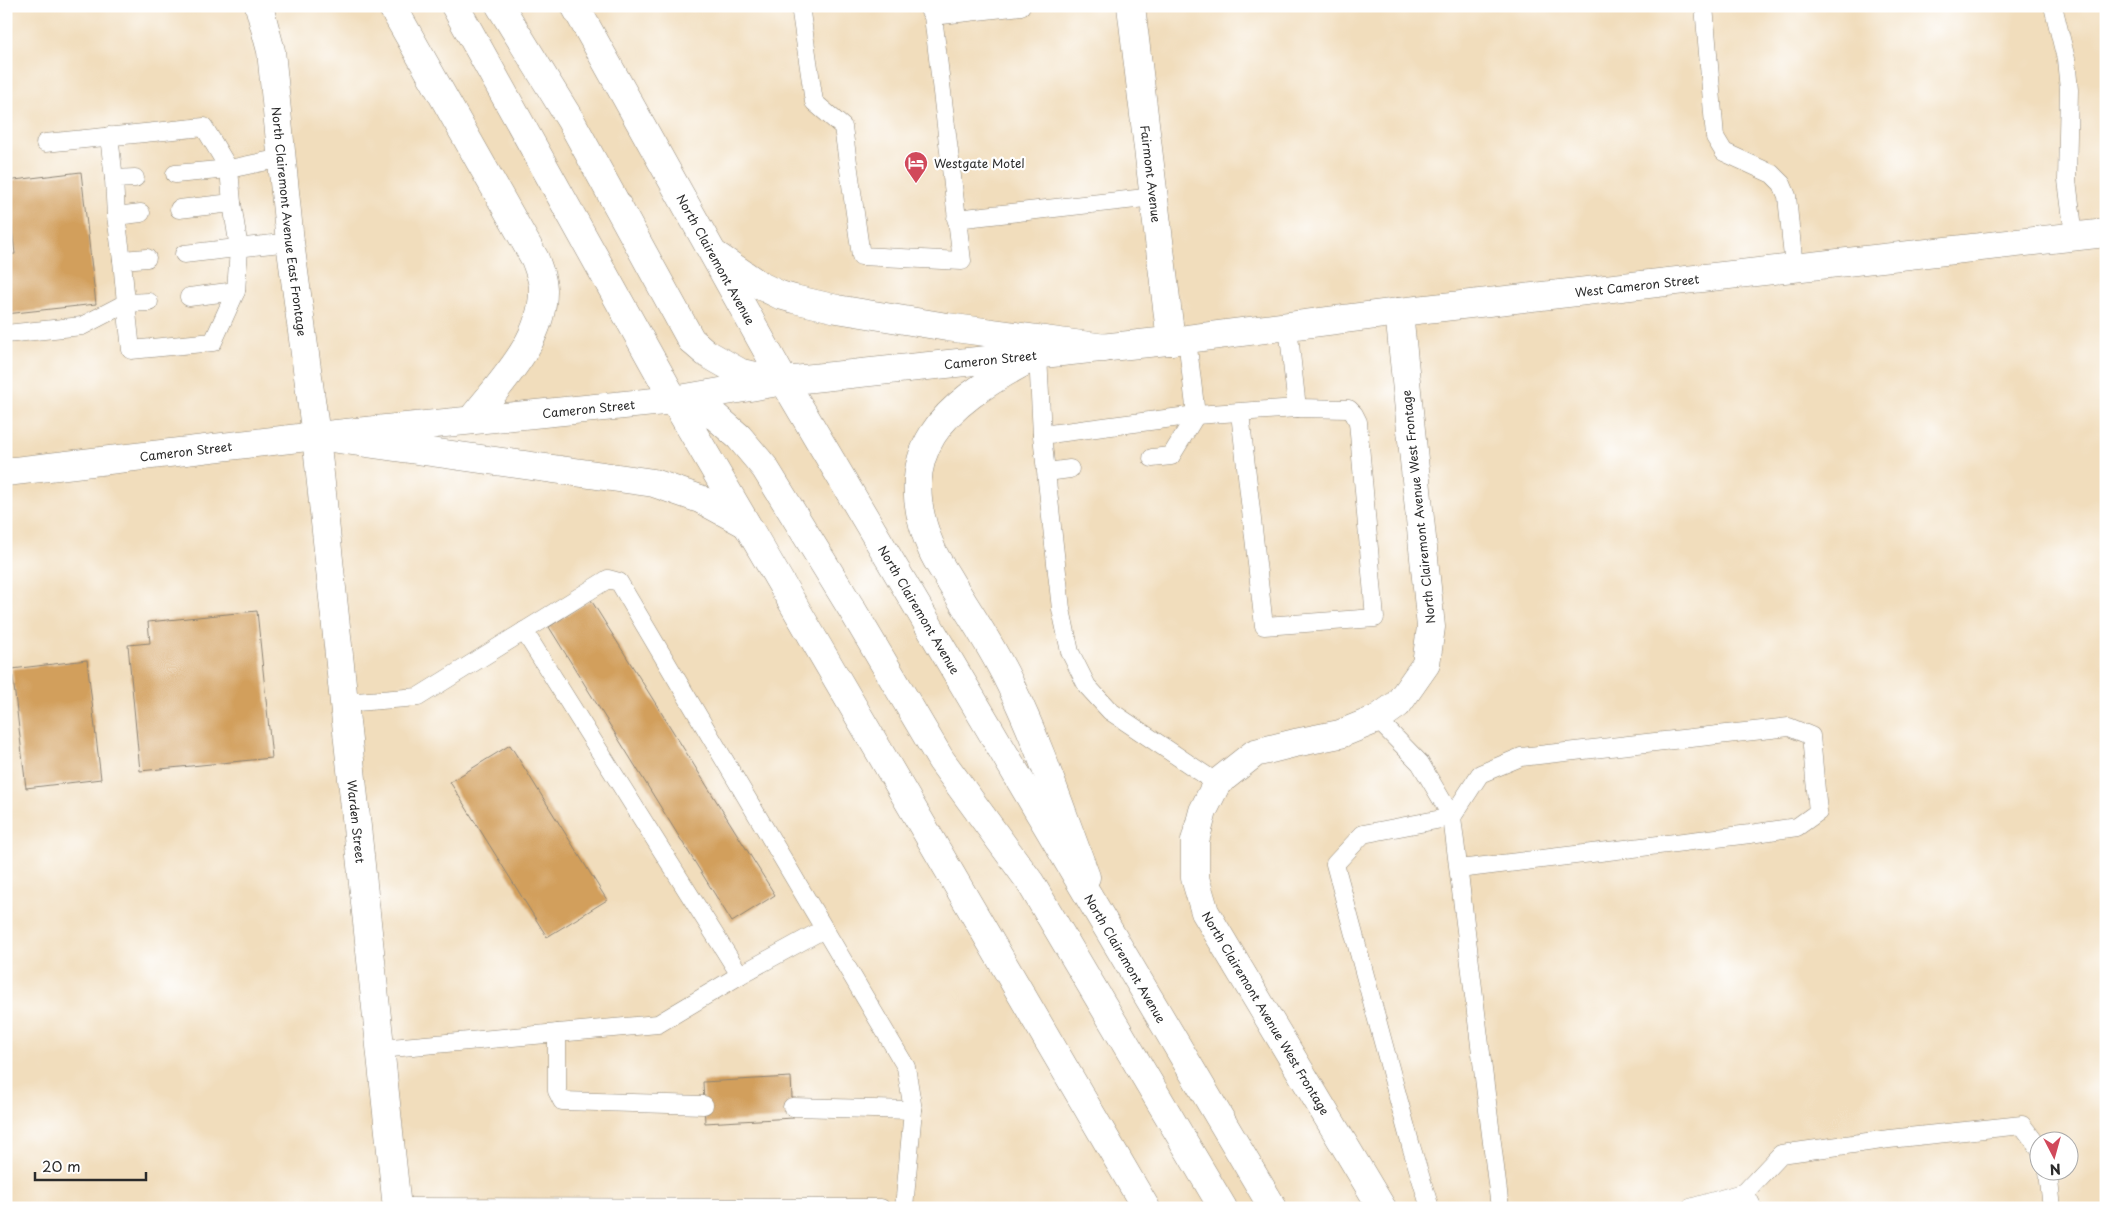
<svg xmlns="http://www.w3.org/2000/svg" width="2112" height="1214" viewBox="0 0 2112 1214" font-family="'Playpen Sans',sans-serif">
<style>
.building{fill:#d29f5c}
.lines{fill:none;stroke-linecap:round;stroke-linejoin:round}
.service-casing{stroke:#8e8474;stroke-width:19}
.minor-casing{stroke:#8e8474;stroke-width:29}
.secondary-casing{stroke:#8e8474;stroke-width:29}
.primary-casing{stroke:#8e8474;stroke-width:29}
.service{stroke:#fff;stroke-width:18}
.minor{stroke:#fff;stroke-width:28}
.secondary{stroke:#fff;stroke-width:28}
.primary{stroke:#fff;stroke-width:28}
.labels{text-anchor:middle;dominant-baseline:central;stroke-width:4.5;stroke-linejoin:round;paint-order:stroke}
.poi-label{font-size:12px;fill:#2b2b2b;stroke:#fff;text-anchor:start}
.street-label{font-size:12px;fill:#2b2b2b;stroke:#fff}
</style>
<rect width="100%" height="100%" fill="#fff"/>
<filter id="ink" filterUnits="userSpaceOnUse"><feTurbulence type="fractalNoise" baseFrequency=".02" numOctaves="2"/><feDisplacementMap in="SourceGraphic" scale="10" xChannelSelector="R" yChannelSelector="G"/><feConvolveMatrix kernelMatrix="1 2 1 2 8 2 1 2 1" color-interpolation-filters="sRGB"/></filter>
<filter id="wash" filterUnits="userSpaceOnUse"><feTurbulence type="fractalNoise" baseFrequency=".0096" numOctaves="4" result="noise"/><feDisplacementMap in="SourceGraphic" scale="20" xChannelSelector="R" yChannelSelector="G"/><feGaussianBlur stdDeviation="1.12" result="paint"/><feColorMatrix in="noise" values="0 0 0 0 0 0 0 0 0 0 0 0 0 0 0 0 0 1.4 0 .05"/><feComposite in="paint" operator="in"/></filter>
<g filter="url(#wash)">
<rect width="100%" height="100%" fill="#f1ddbc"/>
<g id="blocks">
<g class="building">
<polygon points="81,172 96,304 6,314 6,255 15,254 6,181"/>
<polygon points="591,600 775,895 732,922 549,627"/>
<polygon points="257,611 272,758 140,771 128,645 150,643 148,622"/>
<polygon points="87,660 101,779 26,788 12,669"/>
<polygon points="510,745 607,900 547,937 450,782"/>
<polygon points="791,1077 793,1118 705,1123 703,1082"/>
</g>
</g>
</g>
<g filter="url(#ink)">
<use href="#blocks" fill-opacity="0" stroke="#8e8474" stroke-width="1"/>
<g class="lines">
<g class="service-casing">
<g id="service">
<polyline points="800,6 814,102 843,127 861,256 962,261 933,16 927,6"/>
<polyline points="1704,6 1715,137 1724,152 1772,174 1782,184 1787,196 1794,268"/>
<polyline points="2053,6 2066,59 2069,90 2067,180 2074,236"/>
<polyline points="933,16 1021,6"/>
<polyline points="109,136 114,179"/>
<polyline points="45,143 204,127 229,169 232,203 179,209"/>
<polyline points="175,174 229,169 282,158"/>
<polyline points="116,216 114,179 135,178"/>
<polyline points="956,219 1154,197"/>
<polyline points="184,254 290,242"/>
<polyline points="147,258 122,260 126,303 149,302"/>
<polyline points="122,260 116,216 141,213"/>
<polyline points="189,297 236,291 239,249 232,203"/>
<polyline points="6,334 82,326 126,303 131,350 213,342 236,291"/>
<polyline points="1187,339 1196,415 1297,408 1288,326"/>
<polyline points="1038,355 1042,435 1061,609 1070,652 1087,686 1110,711 1217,783"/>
<polyline points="1240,413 1264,626 1375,618 1358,422 1354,414 1349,409 1297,408"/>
<polyline points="1042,435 1196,415"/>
<polyline points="1152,458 1171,456 1196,415"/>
<polyline points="1047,472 1070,469"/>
<polyline points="344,703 418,697 608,579 619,582 906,1067 913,1110 904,1208"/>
<polyline points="1377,719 1420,763 1452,817 1500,1208"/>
<polyline points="740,975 824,929"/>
<polyline points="557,1033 557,1091 562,1101 704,1105"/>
<polyline points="380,1049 658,1024 740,975 524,631"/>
<polyline points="792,1107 913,1110"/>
<polyline points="2048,1172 2052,1208"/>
<polyline points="1745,1192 1753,1208"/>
<polyline points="397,1207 881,1208"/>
<polyline points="1430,1208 1411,1146 1335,864 1363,834 1452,817 1480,774 1521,757 1789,727 1811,736 1818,812 1797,827 1750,834 1459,869"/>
<polyline points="1690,1208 1745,1192 1781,1154 1889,1139 2022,1125 2040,1149"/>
</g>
</g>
<g class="minor-casing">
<g id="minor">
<path id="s1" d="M259 6 271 51 290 242 316 436 397 1208"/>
<path id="s2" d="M1131 6 1171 341"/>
<polyline points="1382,1208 1205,912 1195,878 1195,841 1203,811 1217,783 1255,753 1295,743 1340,734 1377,719 1398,704 1426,664 1431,627 1399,312"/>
</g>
</g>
<g class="secondary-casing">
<g id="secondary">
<path d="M392 6 535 259C538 268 543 279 543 289 544 340 500 383 471 420"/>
<polyline points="500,6 571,121 691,340 706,353 741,373 772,379"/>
<path d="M1026 361C944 405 890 451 932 550 937 562 945 572 951 583 971 616 994 649 1010 684 1040 746 1062 813 1086 877"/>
<polyline points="675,401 715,416 739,437 765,468 853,611 941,760 1030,882 1223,1208"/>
<path id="s3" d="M6 472 316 436 674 400 784 381 1187 339 1399 312 2106 233"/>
</g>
</g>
<g class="primary-casing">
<g id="primary">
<polyline points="455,6 674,400 1146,1208"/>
<path id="s4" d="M575 6 784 381 1273 1208"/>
<polyline points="717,256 761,286 780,295 794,299 837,309 947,327 1105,348"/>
<polyline points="316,436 654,483 700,499 746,524"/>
</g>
</g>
<use href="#service" class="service"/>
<use href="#minor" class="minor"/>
<use href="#secondary" class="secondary"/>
<use href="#primary" class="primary"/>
</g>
</g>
<defs>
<g id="hotel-pin" transform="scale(1.25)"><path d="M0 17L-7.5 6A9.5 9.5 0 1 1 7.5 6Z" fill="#d1495b" stroke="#fff"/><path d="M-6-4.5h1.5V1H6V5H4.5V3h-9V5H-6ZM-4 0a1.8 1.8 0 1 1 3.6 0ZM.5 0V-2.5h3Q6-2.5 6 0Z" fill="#fff"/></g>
</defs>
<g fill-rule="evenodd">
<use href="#hotel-pin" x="916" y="163"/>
</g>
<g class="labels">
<g class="poi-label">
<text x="934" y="163">Westgate Motel</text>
</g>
<g class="street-label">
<text stroke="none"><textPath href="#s2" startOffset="169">Fairmont Avenue</textPath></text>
<text stroke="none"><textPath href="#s1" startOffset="218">North Clairemont Avenue East Frontage</textPath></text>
<text stroke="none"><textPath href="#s4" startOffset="290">North Clairemont Avenue</textPath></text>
<text stroke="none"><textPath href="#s3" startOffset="1642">West Cameron Street</textPath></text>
<text stroke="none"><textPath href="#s3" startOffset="991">Cameron Street</textPath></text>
<text stroke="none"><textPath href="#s3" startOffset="586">Cameron Street</textPath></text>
<text stroke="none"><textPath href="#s3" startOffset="181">Cameron Street</textPath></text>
<text transform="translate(1418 507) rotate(-96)">North Clairemont Avenue West Frontage</text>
<text stroke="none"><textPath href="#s4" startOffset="695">North Clairemont Avenue</textPath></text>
<text stroke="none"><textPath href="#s1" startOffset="822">Warden Street</textPath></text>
<text stroke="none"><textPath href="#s4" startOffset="1100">North Clairemont Avenue</textPath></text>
<text transform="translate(1266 1013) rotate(59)">North Clairemont Avenue West Frontage</text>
</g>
</g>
<rect width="2112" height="1214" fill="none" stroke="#fff" stroke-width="25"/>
<g transform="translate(2054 1156) rotate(174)"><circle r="24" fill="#ffffff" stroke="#aaaaaa"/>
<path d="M0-4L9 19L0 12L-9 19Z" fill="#d1495b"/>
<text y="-8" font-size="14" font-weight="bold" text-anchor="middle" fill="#2b2b2b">N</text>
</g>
<path d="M35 1172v8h111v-8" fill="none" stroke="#2b2b2b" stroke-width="2.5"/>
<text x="42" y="1172" font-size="15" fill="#2b2b2b" stroke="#ffffff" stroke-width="4" paint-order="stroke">20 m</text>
</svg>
